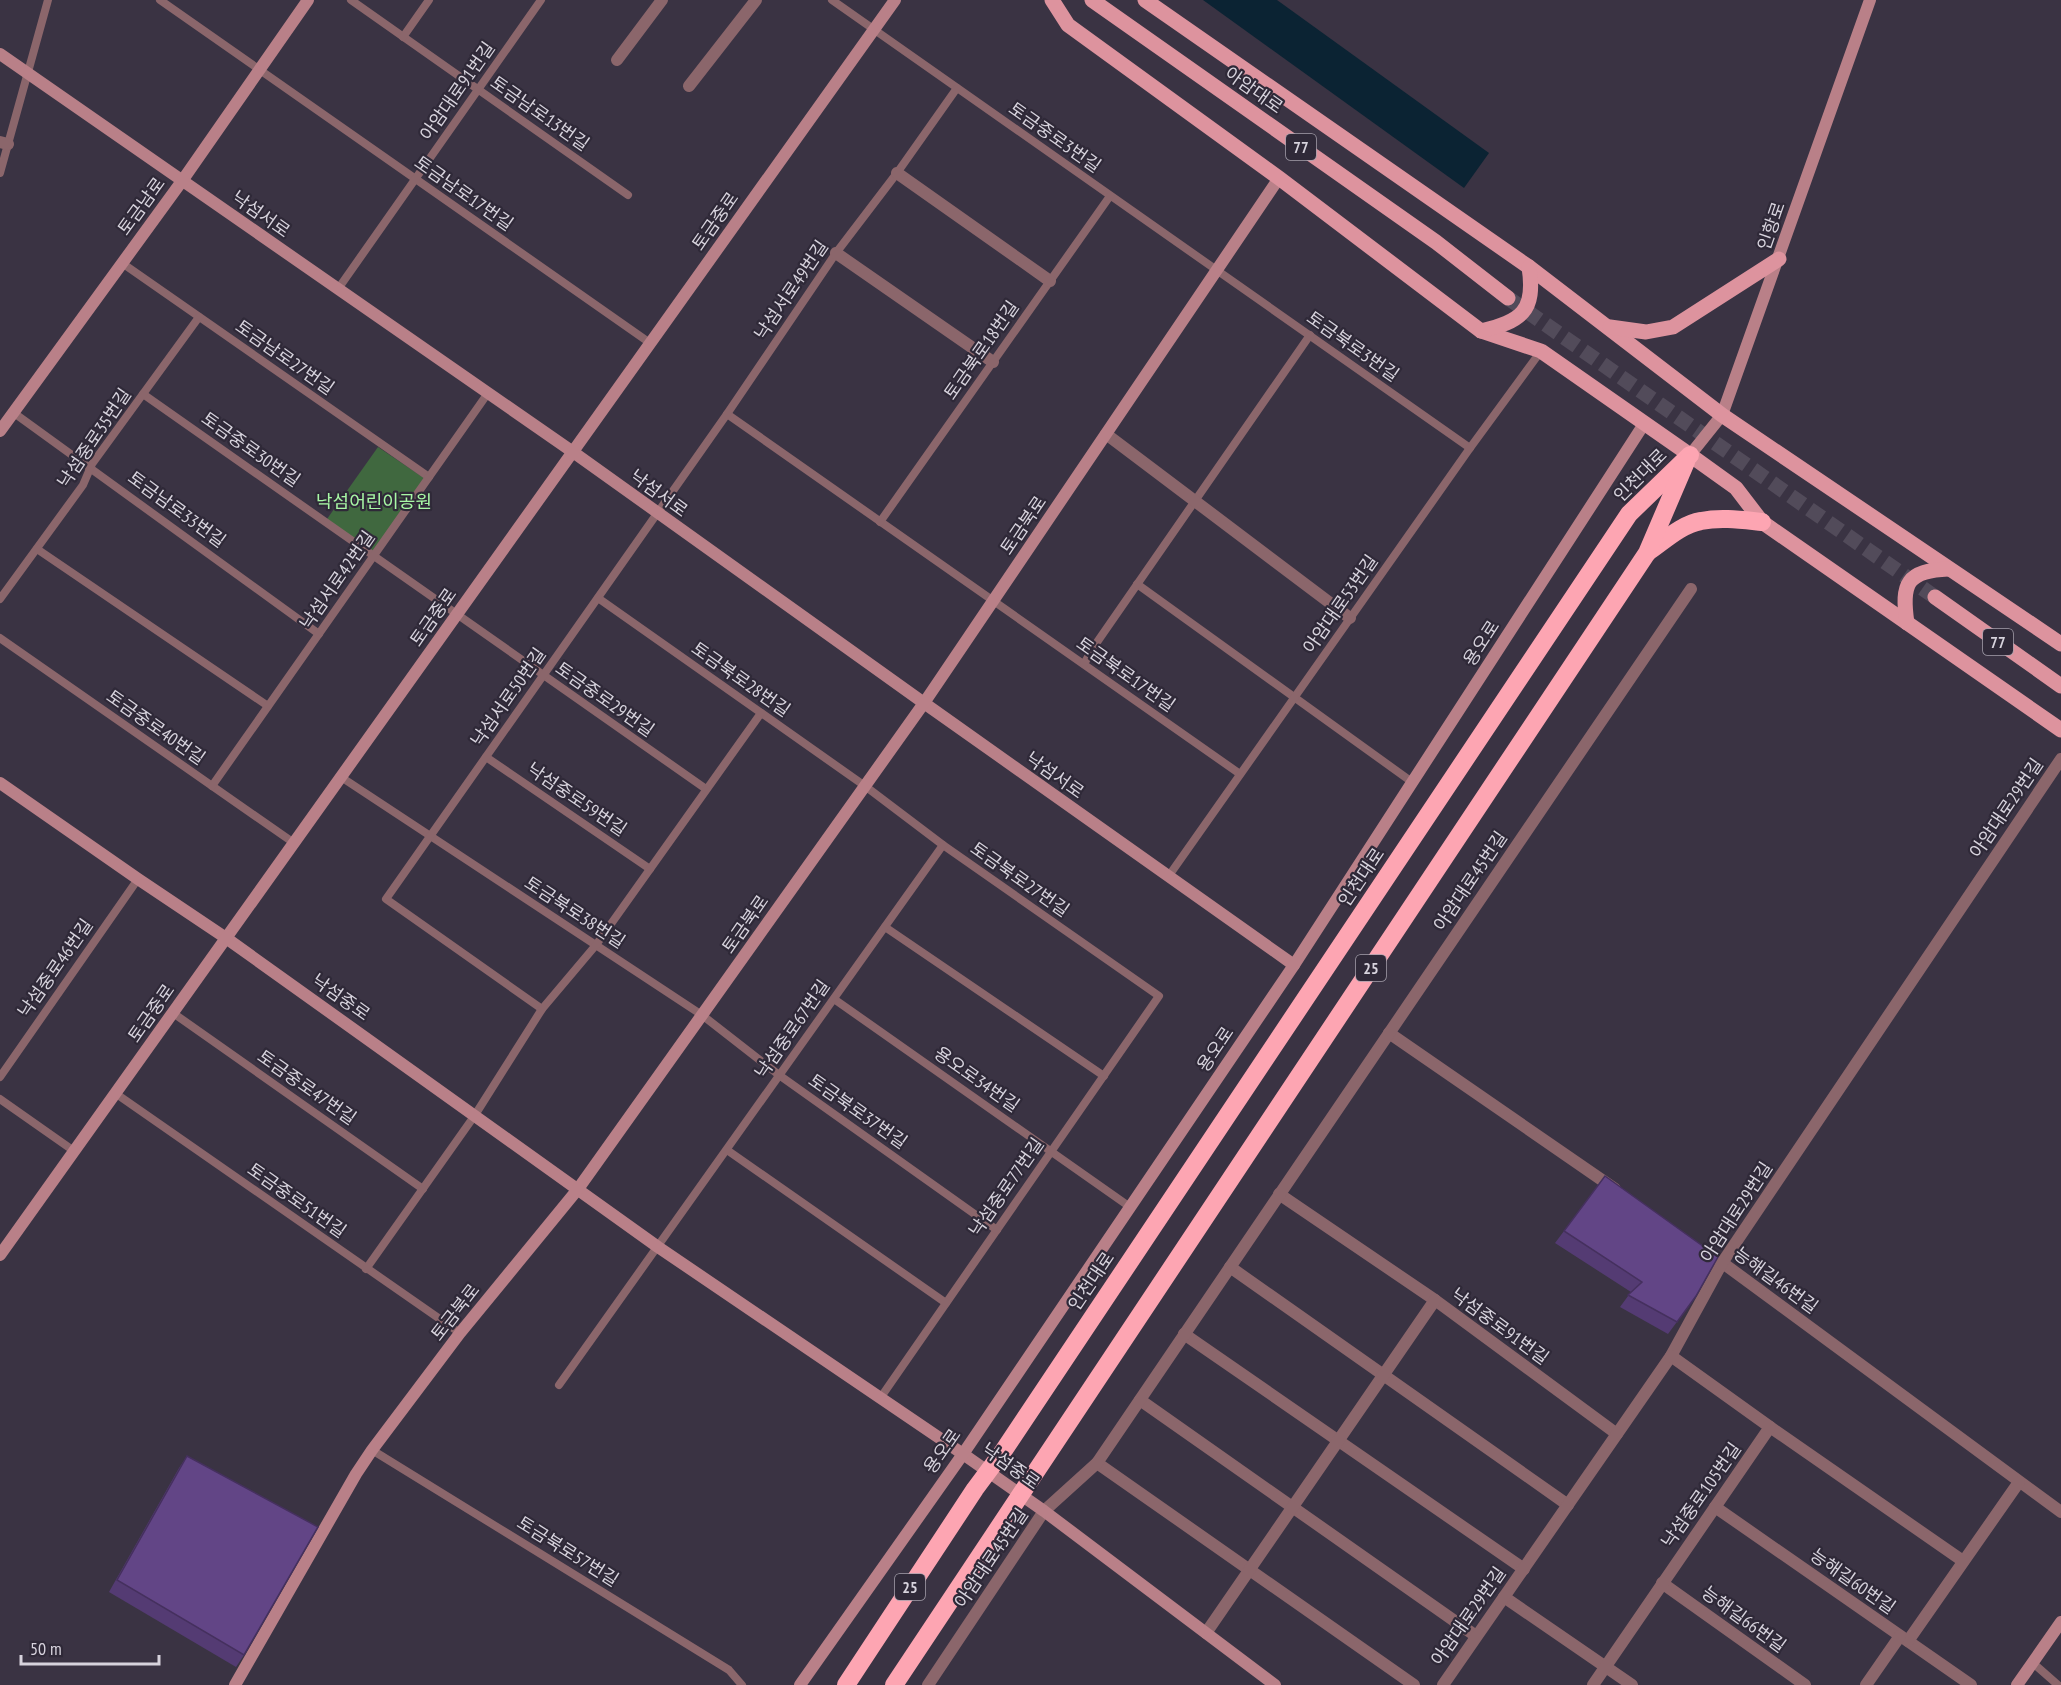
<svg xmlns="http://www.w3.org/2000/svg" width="2061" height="1685" viewBox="0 0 2061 1685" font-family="'PT Sans Narrow','Noto Sans KR',sans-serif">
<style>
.green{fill:#40683f}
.water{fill:#0b2333}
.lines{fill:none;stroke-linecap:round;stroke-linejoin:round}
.primary-tunnel{stroke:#524b5a;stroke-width:15;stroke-dasharray:15 8;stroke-linecap:butt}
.lane{stroke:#8b666b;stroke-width:8}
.street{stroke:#8b666b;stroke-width:12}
.secondary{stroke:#b98088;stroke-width:12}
.primary{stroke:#dd939e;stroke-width:15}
.highway{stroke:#fda5b2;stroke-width:18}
.wall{fill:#543b73}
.building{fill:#624586;stroke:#45305e;stroke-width:1.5}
.labels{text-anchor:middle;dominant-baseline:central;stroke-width:4.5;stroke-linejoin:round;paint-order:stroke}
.shield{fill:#2f2938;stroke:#a5a0ac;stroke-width:1.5}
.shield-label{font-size:16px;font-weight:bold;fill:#d7d3dd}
.street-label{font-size:18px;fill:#d7d3dd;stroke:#2f2938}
.park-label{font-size:18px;fill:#a8f8a5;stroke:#2f2938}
</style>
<rect width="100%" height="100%" fill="#3a3343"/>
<polygon class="green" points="378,447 424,478 373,552 327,519"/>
<polygon class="water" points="1203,0 1277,0 1489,153 1464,188"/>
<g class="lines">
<polyline class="primary-tunnel" points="1508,298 1935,597"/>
<g class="lane">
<polyline points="160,0 650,343"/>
<polyline points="351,0 628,195"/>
<polyline points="832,0 1470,448"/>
<polyline points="403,37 429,0"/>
<polyline points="0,173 48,0"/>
<polyline points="122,263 429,477"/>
<polyline points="338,289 541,0"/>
<polyline points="143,394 706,789"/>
<polyline points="14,413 319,634"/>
<polyline points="727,414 1240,774"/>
<polyline points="880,522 1110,196"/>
<polyline points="37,549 268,706"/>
<polyline points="1137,584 1412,782"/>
<polyline points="598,598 865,786 943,845 1159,996 881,1397"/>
<polyline points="0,599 83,485 92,464 199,317"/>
<polyline points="0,638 294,843"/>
<polyline points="1084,664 1093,648 1310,335"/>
<polyline points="486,757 650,869"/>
<polyline points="341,777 702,1015 779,1075 997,1230"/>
<polyline points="212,786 488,393"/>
<polyline points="1168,877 1470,448 1541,351"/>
<polyline points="885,927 1104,1076"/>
<polyline points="834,999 1130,1207"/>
<polyline points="542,1009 386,899 727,414 836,253 897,173 957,88"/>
<polyline points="173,1013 423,1189"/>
<polyline points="0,1077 138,879"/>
<polyline points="115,1093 460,1333"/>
<polyline points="0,1099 74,1151"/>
<polyline points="727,1150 946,1303"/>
<polyline points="366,1269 475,1115 542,1009 596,945 761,713"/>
<polyline points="559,1385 943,845"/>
<polyline points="372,1450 729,1670 742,1685"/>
<polyline points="2033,1663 2058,1685"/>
</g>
<g class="street">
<polyline points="617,60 662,0"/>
<polyline points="689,86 756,0"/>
<polyline points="0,142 8,144"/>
<polyline points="897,173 1050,281"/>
<polyline points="836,253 993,362"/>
<polyline points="1106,434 1350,618"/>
<polyline points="1389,1033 1615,1189"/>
<polyline points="1279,1194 1435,1300 1617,1434"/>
<polyline points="1716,1258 2061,1512"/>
<polyline points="1230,1267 1568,1505"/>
<polyline points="1184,1334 1524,1569"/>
<polyline points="1140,1400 1476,1636"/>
<polyline points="1770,1427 1963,1561"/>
<polyline points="1097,1463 1414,1685"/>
<polyline points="1715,1507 1971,1685"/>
<polyline points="1662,1583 1805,1685"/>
<polyline points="1504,1597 1632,1685"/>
<polyline points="1206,1633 1435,1300"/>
<polyline points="1908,1641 2019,1482"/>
<polyline points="928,1685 1044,1511 1097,1463 1691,589"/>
<polyline points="1443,1685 1671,1356 1722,1263 2061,759"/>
<polyline points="1593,1685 1770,1427 1671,1356"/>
<polyline points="1866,1685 1900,1636"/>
</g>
<g class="secondary">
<polyline points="0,54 573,452 924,703 1294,965"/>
<polyline points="0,431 182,181 308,0"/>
<polyline points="1690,455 1722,415 1870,0"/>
<polyline points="0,783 138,879 226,938 658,1247 963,1454 1044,1511 1275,1685"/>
<polyline points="0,1255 895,0"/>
<polyline points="235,1685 356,1474 372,1450 460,1333 578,1189 702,1015 924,703 1279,178"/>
<polyline points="800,1685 963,1454 1294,965 1644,424"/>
<polyline points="2017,1685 2061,1622"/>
</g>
<g class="primary">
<polyline points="1052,0 1068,25 1279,178 1481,331 1541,351 1690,455 1736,488 1762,522 2061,730"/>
<polyline points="1092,0 1436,242 1508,298"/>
<polyline points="1145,0 1529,267 1722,415 2061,644"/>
<polyline points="1610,327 1646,332 1673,327 1779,259"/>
<path d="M1481 331C1521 321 1536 312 1529 267"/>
<polyline points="1935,597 2061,686"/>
<path d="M1907 623C1901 583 1907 571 1948 569"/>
</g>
<g class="highway">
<path d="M1648 552C1664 541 1682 524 1701 521 1721 517 1742 520 1762 522"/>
<polyline points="846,1685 975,1489 1004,1450 1629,514 1690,455"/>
<polyline points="894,1685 1647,553 1686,462"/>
</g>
</g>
<g class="wall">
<polygon points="1564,1231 1696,1296 1668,1334 1620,1307 1631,1292 1555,1243"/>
<polygon points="187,1456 244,1655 236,1667 109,1592 179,1468"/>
</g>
<g class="building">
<polygon points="1605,1176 1718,1257 1696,1296 1677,1322 1628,1295 1642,1282 1564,1231"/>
<polygon points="187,1456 318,1527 244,1655 117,1580"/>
</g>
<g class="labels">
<g class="shield">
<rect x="1286" y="134" width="30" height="26" rx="4.5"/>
<rect x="1983" y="629" width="30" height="26" rx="4.5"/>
<rect x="1356" y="955" width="30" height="26" rx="4.5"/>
<rect x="895" y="1574" width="30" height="26" rx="4.5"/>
</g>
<g class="shield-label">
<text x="1301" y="147">77</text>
<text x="1998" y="642">77</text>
<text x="1371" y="968">25</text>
<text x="910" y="1587">25</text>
</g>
<g class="street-label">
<text transform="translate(1254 90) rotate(35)">아암대로</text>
<text transform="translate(457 91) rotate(-55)">아암대로91번길</text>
<text transform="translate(540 113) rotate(35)">토금남로13번길</text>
<text transform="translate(1055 137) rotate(35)">토금중로3번길</text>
<text transform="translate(464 193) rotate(35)">토금남로17번길</text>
<text transform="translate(141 206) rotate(-54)">토금남로</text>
<text transform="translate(261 214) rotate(35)">낙섬서로</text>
<text transform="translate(715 221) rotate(-55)">토금중로</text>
<text transform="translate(1771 226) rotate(-71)">인항로</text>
<text transform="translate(791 290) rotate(-56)">낙섬서로49번길</text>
<text transform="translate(1353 346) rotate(35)">토금북로3번길</text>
<text transform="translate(981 350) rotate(-55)">토금북로18번길</text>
<text transform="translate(285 357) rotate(35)">토금남로27번길</text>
<text transform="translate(94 438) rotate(-56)">낙섬중로35번길</text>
<text transform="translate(251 449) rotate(35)">토금중로30번길</text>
<text transform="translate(1640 475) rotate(-45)">인천대로</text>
<text transform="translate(659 493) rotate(36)">낙섬서로</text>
<text transform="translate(177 509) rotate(36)">토금남로33번길</text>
<text transform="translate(1023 525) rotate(-56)">토금북로</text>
<text transform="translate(337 580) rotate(-55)">낙섬서로42번길</text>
<text transform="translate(1340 604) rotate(-55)">아암대로53번길</text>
<text transform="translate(433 617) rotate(-55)">토금중로</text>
<text transform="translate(1481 643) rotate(-57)">용오로</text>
<text transform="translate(1126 674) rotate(35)">토금북로17번길</text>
<text transform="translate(741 679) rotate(35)">토금북로28번길</text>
<text transform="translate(508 697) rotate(-55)">낙섬서로50번길</text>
<text transform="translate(605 699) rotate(35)">토금중로29번길</text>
<text transform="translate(156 727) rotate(35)">토금중로40번길</text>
<text transform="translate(1055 775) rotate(35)">낙섬서로</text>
<text transform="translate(577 799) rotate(34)">낙섬중로59번길</text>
<text transform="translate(2006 808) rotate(-56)">아암대로29번길</text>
<text transform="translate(1361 877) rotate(-56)">인천대로</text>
<text transform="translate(1020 879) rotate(35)">토금북로27번길</text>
<text transform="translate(1470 881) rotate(-56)">아암대로45번길</text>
<text transform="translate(575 912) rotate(33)">토금북로38번길</text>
<text transform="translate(745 924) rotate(-55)">토금북로</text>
<text transform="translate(55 968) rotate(-55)">낙섬중로46번길</text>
<text transform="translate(341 997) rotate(35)">낙섬중로</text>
<text transform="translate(151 1013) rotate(-55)">토금중로</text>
<text transform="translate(792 1029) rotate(-55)">낙섬중로67번길</text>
<text transform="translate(1215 1049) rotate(-56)">용오로</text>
<text transform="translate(977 1079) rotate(35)">용오로34번길</text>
<text transform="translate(307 1087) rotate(35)">토금중로47번길</text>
<text transform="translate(858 1111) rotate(35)">토금북로37번길</text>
<text transform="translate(1006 1187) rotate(-55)">낙섬중로77번길</text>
<text transform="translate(297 1200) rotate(35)">토금중로51번길</text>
<text transform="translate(1736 1212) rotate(-57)">아암대로29번길</text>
<text transform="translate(1776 1280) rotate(36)">능해길46번길</text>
<text transform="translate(1091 1281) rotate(-56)">인천대로</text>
<text transform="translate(455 1312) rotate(-52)">토금북로</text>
<text transform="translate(1500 1326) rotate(36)">낙섬중로91번길</text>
<text transform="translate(942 1451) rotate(-55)">용오로</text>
<text transform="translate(1011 1466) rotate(35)">낙섬중로</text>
<text transform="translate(1701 1495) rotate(-55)">낙섬중로105번길</text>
<text transform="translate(568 1551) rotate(32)">토금북로57번길</text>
<text transform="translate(991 1558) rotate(-56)">아암대로45번길</text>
<text transform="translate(1853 1581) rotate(35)">능해길60번길</text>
<text transform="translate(1468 1616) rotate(-55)">아암대로29번길</text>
<text transform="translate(1744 1619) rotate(36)">능해길66번길</text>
</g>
<g class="park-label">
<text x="374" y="501">낙섬어린이공원</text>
</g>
</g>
<path d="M21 1655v9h138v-9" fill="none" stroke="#d7d3dd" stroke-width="3"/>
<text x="30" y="1655" font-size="18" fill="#d7d3dd" stroke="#2f2938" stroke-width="4.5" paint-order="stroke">50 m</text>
</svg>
